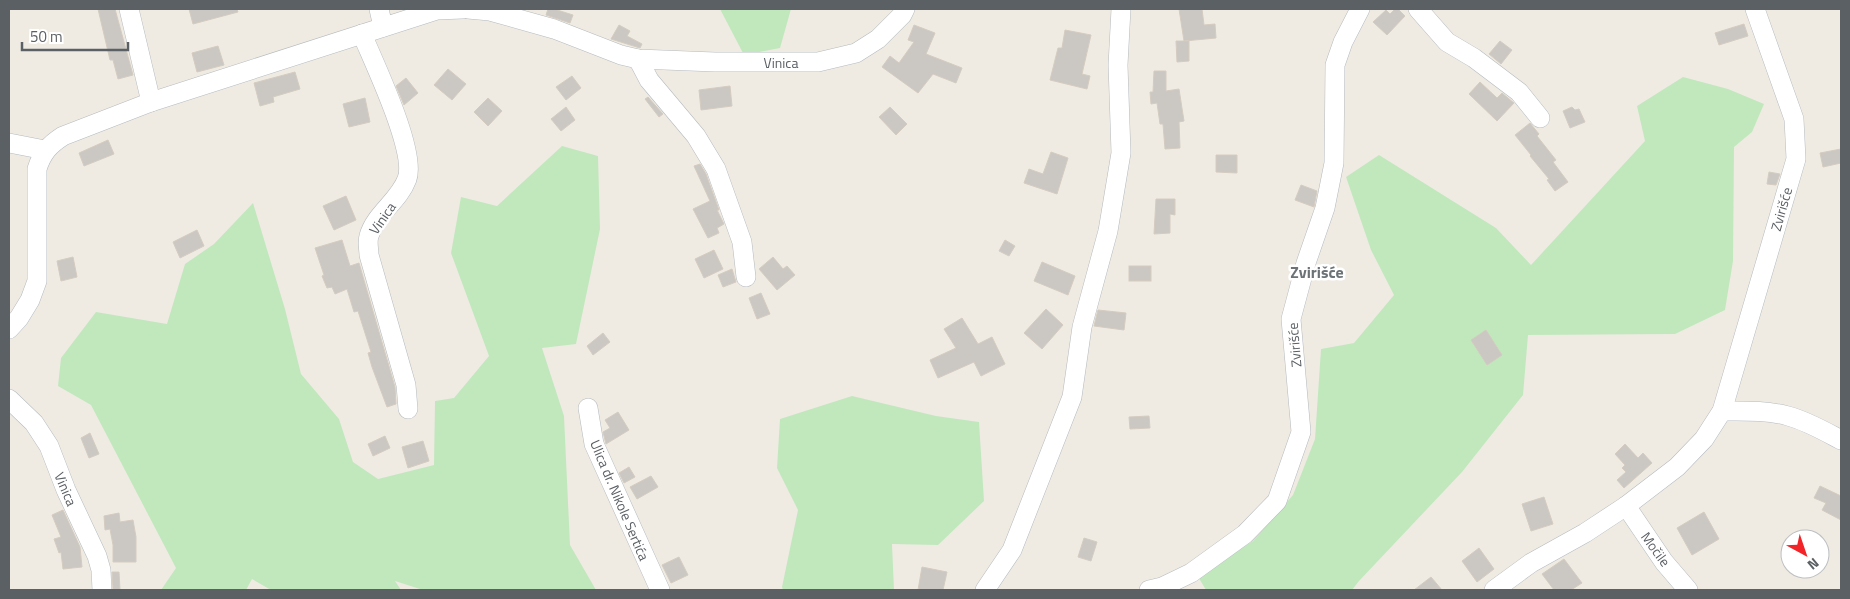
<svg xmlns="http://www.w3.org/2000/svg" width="1850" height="599" viewBox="0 0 1850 599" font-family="'Titillium Web',sans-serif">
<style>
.green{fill:#c1e8bd}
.building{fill:#cbc7c2;stroke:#d4ccc1}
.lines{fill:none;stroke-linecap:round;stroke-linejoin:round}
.minor-casing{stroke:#b5babe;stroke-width:20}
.minor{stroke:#fff;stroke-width:19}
.labels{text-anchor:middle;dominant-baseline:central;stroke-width:5;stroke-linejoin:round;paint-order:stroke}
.street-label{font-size:14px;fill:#5b6064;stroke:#fff}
.quarter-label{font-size:16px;font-weight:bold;fill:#6c7276;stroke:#fff}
</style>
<rect width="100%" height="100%" fill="#efebe3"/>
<g class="green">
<polygon points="720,9 791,9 780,48 744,55"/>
<polygon points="1683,77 1728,89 1764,104 1752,132 1734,147 1733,261 1725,310 1675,334 1528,335 1523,395 1462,472 1359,581 1352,590 1206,590 1197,575 1253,541 1293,495 1315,439 1321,349 1354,343 1394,295 1371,250 1346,177 1379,155 1496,228 1531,265 1645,141 1637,106"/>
<polygon points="562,146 598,156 600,229 576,344 542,348 564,416 570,545 596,590 423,590 395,581 401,590 271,590 252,579 246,590 161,590 176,568 91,405 58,386 61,358 96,312 167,324 185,264 214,244 253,203 285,309 301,374 339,419 353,462 378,479 434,465 435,401 454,398 489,356 451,253 461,197 497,206"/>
<polygon points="852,396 936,416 979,422 984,501 938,545 892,544 894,590 783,590 782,587 798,510 777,468 780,419"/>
</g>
<g class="building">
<polygon points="98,9 115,9 133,75 118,79 113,60 110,60"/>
<polygon points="189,9 237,9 238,12 193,24"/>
<polygon points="548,9 554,9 573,15 570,23 546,15"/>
<polygon points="1179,9 1202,9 1204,25 1215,24 1216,38 1184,41"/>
<polygon points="1395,9 1398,9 1405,16 1387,35 1373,22 1386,10 1390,14"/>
<polygon points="1744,24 1748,36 1719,45 1715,33"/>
<polygon points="619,25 630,31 627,36 642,44 640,48 611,39"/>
<polygon points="914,25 935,33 926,54 962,68 956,83 933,74 918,93 882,67 890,56 899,63 914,42 908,40"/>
<polygon points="1065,30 1091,35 1082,74 1090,76 1087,89 1050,80 1058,48 1062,48"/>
<polygon points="1176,41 1189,41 1189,61 1177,62"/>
<polygon points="1500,41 1512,50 1501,64 1489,54"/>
<polygon points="218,46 224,65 197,72 192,53"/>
<polygon points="448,69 466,84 452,100 434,85"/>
<polygon points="1154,71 1166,71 1166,91 1179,89 1184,121 1179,122 1180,148 1165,149 1163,124 1160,124 1157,103 1151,104 1150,92 1153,92"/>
<polygon points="295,72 300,89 273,97 274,102 260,106 254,83"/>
<polygon points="572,76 581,88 566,100 556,87"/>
<polygon points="406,78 418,93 404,105 396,86"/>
<polygon points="1480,82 1497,98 1502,93 1514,103 1497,121 1469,94"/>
<polygon points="730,86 732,106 701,110 699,90"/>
<polygon points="648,97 663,114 659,117 645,99"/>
<polygon points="365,98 370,122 349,127 343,104"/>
<polygon points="488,98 502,111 488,126 474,112"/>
<polygon points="566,107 575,120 561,131 551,119"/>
<polygon points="890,107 907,124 896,135 879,117"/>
<polygon points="1572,107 1575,110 1579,109 1585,122 1570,128 1563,111"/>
<polygon points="1530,123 1539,134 1537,136 1556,160 1553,162 1568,182 1555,191 1547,180 1549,179 1530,156 1531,155 1515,135"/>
<polygon points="108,140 114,154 84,166 79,153"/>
<polygon points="1841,149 1841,163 1823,167 1820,153"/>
<polygon points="1051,152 1068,158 1057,194 1024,183 1029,169 1043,174"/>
<polygon points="1216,155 1237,155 1237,173 1216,172"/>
<polygon points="700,164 706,174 719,210 717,210 724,224 717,228 719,233 708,238 693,209 710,201 694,166"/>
<polygon points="1769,172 1780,174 1776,185 1767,184"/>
<polygon points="1301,185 1317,191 1314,207 1295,200"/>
<polygon points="346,196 356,220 334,230 323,206"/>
<polygon points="1156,199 1175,199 1175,215 1170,214 1170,233 1154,234"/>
<polygon points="197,230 204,246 180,258 173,242"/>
<polygon points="342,240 350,266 359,263 395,387 396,404 387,407 372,367 368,353 371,352 358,311 354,312 347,289 335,294 332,287 327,288 322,276 324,275 315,248"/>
<polygon points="1005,240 1015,246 1009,256 999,251"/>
<polygon points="714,250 723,269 704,278 695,259"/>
<polygon points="73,257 77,277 61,281 57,261"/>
<polygon points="773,257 783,269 787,266 795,275 777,290 759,269"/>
<polygon points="1042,262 1075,276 1068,295 1034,281"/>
<rect x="1129" y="266" width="22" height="15"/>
<polygon points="732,269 736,282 723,287 718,275"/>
<polygon points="761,293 770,314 757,319 749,298"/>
<polygon points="1046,309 1063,325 1042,349 1024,333"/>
<polygon points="1098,310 1126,313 1124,330 1094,326"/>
<polygon points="962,318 978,344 992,337 1005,364 981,376 974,362 938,378 930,360 956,348 944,329"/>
<polygon points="1486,330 1502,355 1487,365 1471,340"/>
<polygon points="603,333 610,342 593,355 587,346"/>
<polygon points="618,412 629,430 606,444 603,432 610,428 605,420"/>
<polygon points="1149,416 1150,428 1130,429 1129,417"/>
<polygon points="90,433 99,454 89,458 81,438"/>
<polygon points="385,436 390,448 373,456 368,444"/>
<polygon points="423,441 429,461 408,468 402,447"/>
<polygon points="1625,444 1638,458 1643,453 1652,463 1624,488 1617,480 1626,472 1622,468 1625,465 1615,454"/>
<polygon points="629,467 635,477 624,483 619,473"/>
<polygon points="651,476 658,487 637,499 630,487"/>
<polygon points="1820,486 1841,496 1841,520 1822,510 1826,503 1814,498"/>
<polygon points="1544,497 1553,524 1531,531 1522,504"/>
<polygon points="63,510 80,547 82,567 63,569 61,552 59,553 54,539 61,537 52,515"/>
<polygon points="1704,512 1719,539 1692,555 1677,528"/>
<polygon points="119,513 120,522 133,520 136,537 136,562 113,562 113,545 110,529 105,530 104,516"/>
<polygon points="1084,538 1097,542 1091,561 1078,557"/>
<polygon points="1479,548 1494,569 1477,582 1462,561"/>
<polygon points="679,557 688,575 671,583 662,565"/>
<polygon points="1564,559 1582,583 1571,590 1554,590 1542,574"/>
<polygon points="922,567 947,572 943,590 918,590"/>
<polygon points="112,572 119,572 120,590 113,590"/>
<polygon points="1431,577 1442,590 1414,590"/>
</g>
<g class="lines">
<g class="minor-casing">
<g id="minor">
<polyline points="129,9 151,102"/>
<polyline points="379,9 383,27"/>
<polyline points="468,9 490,11 554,29 621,55 638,59 715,62 818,62 856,53 878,39 902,15 905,9"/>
<polyline points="1418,9 1447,42 1474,58 1519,92 1540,118"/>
<path d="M362 34C374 63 417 152 407 179 399 201 375 214 369 236 367 242 369 250 369 255L406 385 408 409"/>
<polyline points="638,59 649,80 696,136 716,169 742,242 746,277"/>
<polyline points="9,143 45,150"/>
<path d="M9 329 19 318 30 300 37 281V169C42 153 49 145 63 136L151 102 437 10 462 9"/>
<polyline points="9,399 34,423 49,446 66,490 97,556 101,570 102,590"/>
<polyline points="588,408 594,444 660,590"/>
<path d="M1722 411C1743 411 1767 410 1788 416 1807 421 1824 431 1841 440"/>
<polyline points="1626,506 1664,562 1688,590"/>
<polyline points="985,590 1012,550 1072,397 1082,327 1108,231 1121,153 1118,65 1121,9"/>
<polyline points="1149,590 1162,587 1191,573 1245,534 1277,501 1301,432 1291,319 1306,263 1325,208 1334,163 1335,65 1343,42 1360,9"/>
<polyline points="1494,590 1531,563 1585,533 1626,506 1677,467 1704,439 1722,411 1796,159 1794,119 1755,9"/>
</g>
</g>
<use href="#minor" class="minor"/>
</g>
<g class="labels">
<g class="street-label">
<text x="781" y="62">Vinica</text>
<text transform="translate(1781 209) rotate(-74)">Zvirišće</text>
<text transform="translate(382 218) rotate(-55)">Vinica</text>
<text transform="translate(1294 345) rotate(-95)">Zvirišće</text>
<text transform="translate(66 489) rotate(67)">Vinica</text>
<text transform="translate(620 500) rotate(67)">Ulica dr. Nikole Sertića</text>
<text transform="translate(1656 549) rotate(54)">Močile</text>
</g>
<g class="quarter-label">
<text x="1317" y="272">Zvirišće</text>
</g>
</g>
<rect width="1850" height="599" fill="none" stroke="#5b6064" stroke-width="20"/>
<g transform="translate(1805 554) rotate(140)"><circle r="24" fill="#ffffff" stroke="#bdbfc1"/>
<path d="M0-4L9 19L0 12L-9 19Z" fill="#f32428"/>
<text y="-8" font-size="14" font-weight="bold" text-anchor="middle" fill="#5b6064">N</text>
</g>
<path d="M22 42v8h106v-8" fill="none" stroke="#5b6064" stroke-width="2.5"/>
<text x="30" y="42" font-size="15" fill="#5b6064" stroke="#ffffff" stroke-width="4" paint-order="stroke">50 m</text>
</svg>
